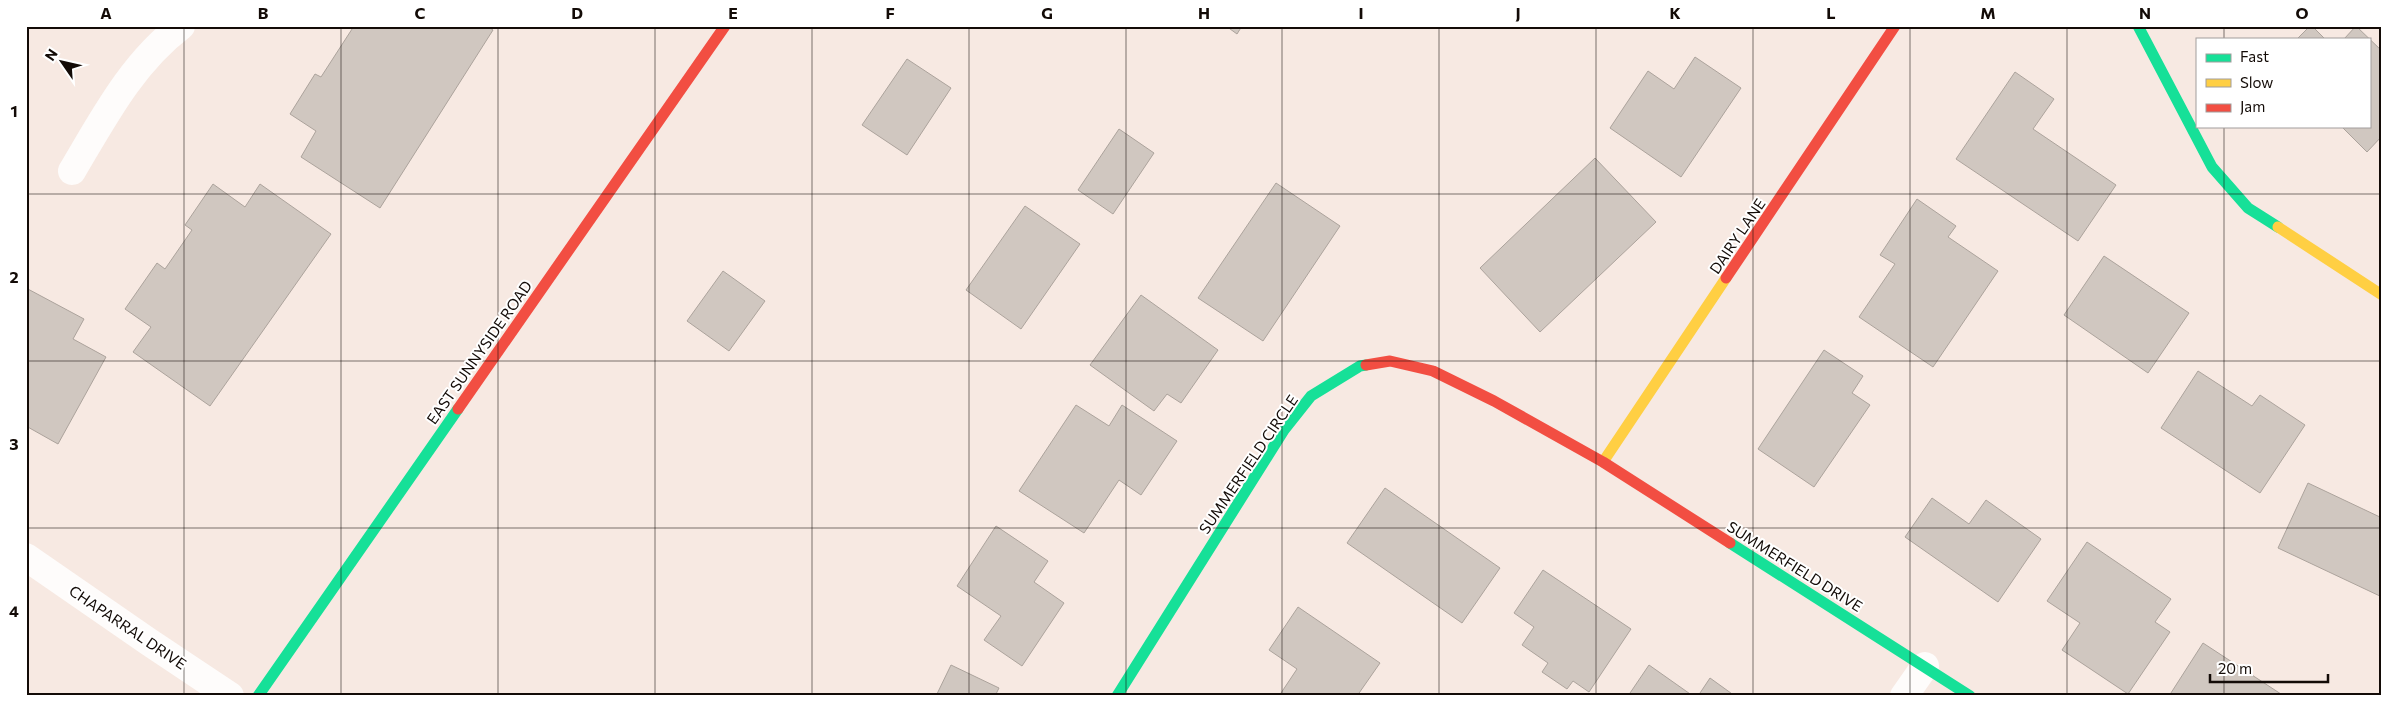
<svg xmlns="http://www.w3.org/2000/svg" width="2408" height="722" viewBox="0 0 2408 722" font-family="Commissioner,sans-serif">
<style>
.building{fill:#d0c7c0;stroke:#aca39c}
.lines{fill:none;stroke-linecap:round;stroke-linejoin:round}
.street{stroke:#fefcfb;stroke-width:28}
.fast{stroke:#16e098;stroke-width:11}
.slow{stroke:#ffcf43;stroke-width:11}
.jam{stroke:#f24e42;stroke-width:11}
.grid{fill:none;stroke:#130b07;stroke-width:1;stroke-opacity:0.55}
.labels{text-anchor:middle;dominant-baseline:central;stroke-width:4;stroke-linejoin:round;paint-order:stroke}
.street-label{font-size:15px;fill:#130b07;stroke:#fff}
.neatline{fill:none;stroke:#130b07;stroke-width:2}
.grid-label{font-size:16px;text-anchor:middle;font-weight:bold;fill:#130b07}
</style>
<rect width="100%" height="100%" fill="#f7e9e2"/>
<g class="building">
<polygon points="354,26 487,26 493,30 380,208 301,157 316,131 290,114 315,74 321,77"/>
<polygon points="1226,26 1242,26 1237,34"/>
<polygon points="2310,26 2312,26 2325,39 2297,39"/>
<polygon points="2356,26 2382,51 2382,136 2367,152 2341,126 2369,126 2369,39 2344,39"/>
<polygon points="1695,57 1741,88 1681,177 1610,128 1648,71 1674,89"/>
<polygon points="907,59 951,88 907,155 862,125"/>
<polygon points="2015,72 2054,99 2033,129 2116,185 2078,241 1956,159"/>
<polygon points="1119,129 1154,153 1113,214 1078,190"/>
<polygon points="1595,158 1656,222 1540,332 1480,268"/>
<polygon points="1276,183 1340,226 1263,341 1198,298"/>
<polygon points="213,184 245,207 260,184 331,234 210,406 133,352 151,327 125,309 157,263 165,269 192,230 185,225"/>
<polygon points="1917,199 1956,226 1948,237 1998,271 1933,367 1859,317 1895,264 1880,255"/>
<polygon points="1025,206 1080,244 1021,329 966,290"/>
<polygon points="2104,256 2189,313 2148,373 2064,315"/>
<polygon points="723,271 765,301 729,351 687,321"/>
<polygon points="26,288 84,319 73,339 106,357 58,444 26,426"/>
<polygon points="1141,295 1218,350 1181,403 1167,394 1154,411 1090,365"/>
<polygon points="1824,350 1863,376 1852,393 1870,405 1814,487 1758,449"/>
<polygon points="2198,371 2252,406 2260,395 2305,425 2260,493 2161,428"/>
<polygon points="1076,405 1109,426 1122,405 1177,441 1141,495 1119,480 1084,533 1019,491"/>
<polygon points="2308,483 2382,518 2382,597 2278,548"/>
<polygon points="1385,488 1500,568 1462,623 1347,543"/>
<polygon points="1932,498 1969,524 1986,500 2041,539 1998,602 1905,537"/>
<polygon points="996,526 1048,561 1034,582 1064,603 1022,666 984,640 1001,616 957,586"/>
<polygon points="2087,542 2171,599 2155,622 2170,632 2128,694 2062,650 2080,623 2047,601"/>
<polygon points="1543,570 1631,629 1589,692 1573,681 1567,689 1542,672 1548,663 1522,645 1534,627 1514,613"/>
<polygon points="1298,607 1380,663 1357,696 1279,696 1297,669 1269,650"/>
<polygon points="2203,643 2284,696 2169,696"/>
<polygon points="951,665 999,688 995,696 936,696"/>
<polygon points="1649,665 1693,696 1628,696"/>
<polygon points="1710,678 1735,696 1698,696"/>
</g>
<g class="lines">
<g class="street">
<path d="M72 171C103 119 132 63 181 26"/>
<polyline points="26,557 149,642 230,696"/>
<polyline points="1904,696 1925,666"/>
</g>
<g class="fast">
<polyline points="2138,26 2212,167 2248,208 2278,227"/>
<polyline points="1730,543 1970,696"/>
<polyline points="258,696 458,409"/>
<polyline points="1117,696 1284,430 1311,396 1360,366 1366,365"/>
</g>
<g class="slow">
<polyline points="2278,227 2382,295"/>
<polyline points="1603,462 1726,278"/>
</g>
<g class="jam">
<polyline points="1726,278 1895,26"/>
<polyline points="1366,365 1390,361 1433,371 1494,401 1603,462 1730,543"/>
<polyline points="458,409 725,26"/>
</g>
</g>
<path class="grid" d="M184 26V696M341 26V696M498 26V696M655 26V696M812 26V696M969 26V696M1126 26V696M1282 26V696M1439 26V696M1596 26V696M1753 26V696M1910 26V696M2067 26V696M2224 26V39M2224 126V696M26 194H2382M26 361H2382M26 528H2382"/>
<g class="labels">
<g class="street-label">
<text transform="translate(1737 236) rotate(-56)">DAIRY LANE</text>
<text transform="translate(479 352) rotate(-55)">EAST SUNNYSIDE ROAD</text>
<text transform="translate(1248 464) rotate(-56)">SUMMERFIELD CIRCLE</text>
<text transform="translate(1795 566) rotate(32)">SUMMERFIELD DRIVE</text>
<text transform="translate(128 627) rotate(34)">CHAPARRAL DRIVE</text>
</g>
</g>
<rect width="2408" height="722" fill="none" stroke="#ffffff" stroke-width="55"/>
<rect x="2196" y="38" width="175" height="90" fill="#ffffff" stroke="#a19d9c"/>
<rect x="2206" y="54" width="25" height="8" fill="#16e098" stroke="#a19d9c"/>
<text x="2240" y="62" font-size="15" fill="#130b07">Fast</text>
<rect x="2206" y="79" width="25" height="8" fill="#ffcf43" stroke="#a19d9c"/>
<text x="2240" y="88" font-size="15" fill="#130b07">Slow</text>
<rect x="2206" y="104" width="25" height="8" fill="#f24e42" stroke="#a19d9c"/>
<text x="2240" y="112" font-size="15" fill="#130b07">Jam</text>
<g transform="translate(62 62) rotate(304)" stroke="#ffffff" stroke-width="4" paint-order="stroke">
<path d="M0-4L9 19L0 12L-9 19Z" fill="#130b07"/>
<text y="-8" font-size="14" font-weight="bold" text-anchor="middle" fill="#130b07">N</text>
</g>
<path d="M2210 674v8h118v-8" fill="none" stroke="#130b07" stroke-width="2.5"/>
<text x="2218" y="674" font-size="15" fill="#130b07" stroke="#ffffff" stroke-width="4" paint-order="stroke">20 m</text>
<rect x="28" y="28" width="2352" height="666" class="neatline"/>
<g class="grid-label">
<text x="106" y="19">A</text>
<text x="263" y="19">B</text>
<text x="420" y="19">C</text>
<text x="577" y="19">D</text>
<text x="733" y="19">E</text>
<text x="890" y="19">F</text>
<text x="1047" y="19">G</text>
<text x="1204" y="19">H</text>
<text x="1361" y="19">I</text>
<text x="1518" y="19">J</text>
<text x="1675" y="19">K</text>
<text x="1831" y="19">L</text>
<text x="1988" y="19">M</text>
<text x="2145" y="19">N</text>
<text x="2302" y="19">O</text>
<text x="14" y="117">1</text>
<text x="14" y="283">2</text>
<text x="14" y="450">3</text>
<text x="14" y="617">4</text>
</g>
</svg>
